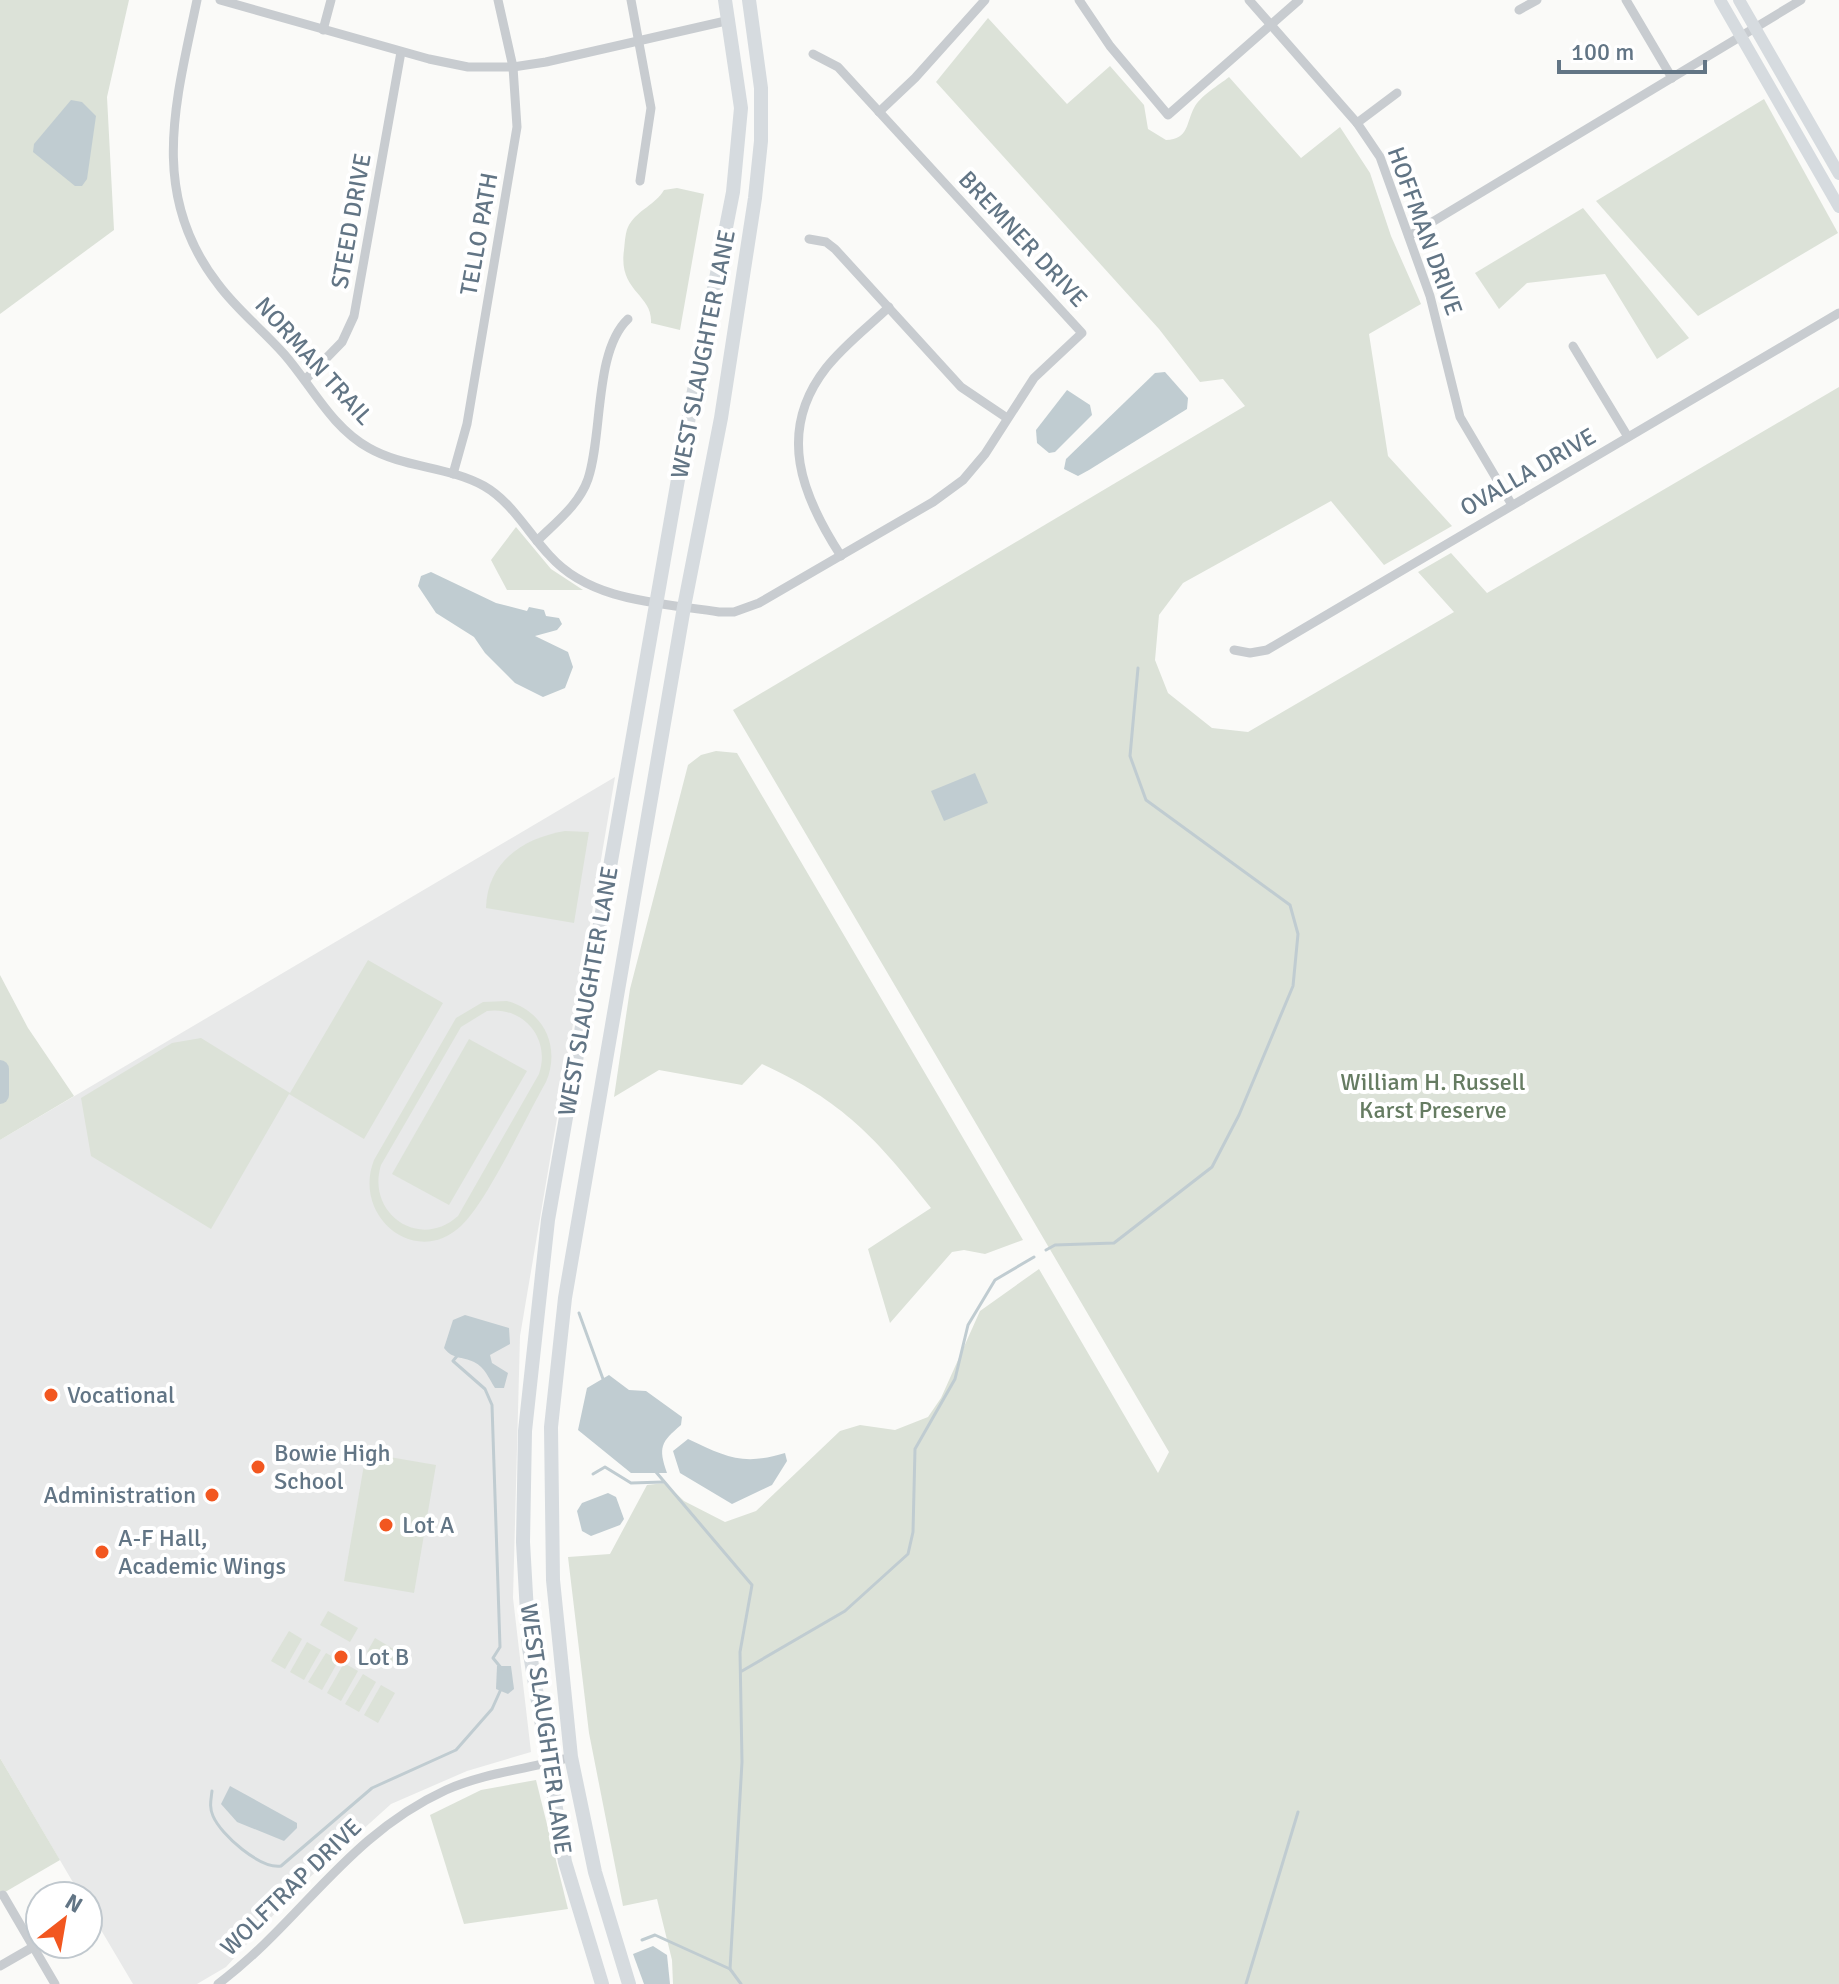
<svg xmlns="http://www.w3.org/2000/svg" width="1839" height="1984" viewBox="0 0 1839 1984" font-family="Signika,sans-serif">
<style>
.built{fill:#e8e9e9}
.green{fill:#dce2d8;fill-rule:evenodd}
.water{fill:#c0ccd1}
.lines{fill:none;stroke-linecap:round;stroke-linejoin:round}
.stream{stroke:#c0ccd1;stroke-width:3}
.river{stroke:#c0ccd1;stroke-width:18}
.street{stroke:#c8ccd0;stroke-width:9}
.secondary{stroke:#d6dbdf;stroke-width:12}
.primary{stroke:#d6dbdf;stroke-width:14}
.poi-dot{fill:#f25720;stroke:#fff;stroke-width:3}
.labels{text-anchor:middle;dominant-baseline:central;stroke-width:8;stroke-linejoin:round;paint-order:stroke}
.street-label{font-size:24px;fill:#627585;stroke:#fff}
.park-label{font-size:24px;fill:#667c62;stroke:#fff}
.poi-label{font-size:24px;fill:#627585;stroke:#fff;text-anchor:start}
</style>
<rect width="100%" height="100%" fill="#fafaf8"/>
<polygon class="built" points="615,777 520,1336 513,1598 531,1752 467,1771 391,1804 299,1887 226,1967 197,1984 133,1984 88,1908 88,1896 81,1896 0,1758 0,1140"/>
<g class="green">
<polygon points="0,0 129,0 107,97 114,230 0,314"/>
<path d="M988 18 1067 104 1110 66 1144 105 1148 129 1166 140C1189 139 1186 123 1194 108 1200 96 1219 85 1229 77L1301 158 1340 127 1370 173 1391 236 1421 304 1369 334 1388 456 1452 526 1384 565 1331 501 1183 583 1159 615 1155 660 1168 693 1212 728 1248 732 1454 612 1418 572 1451 553 1487 593 1839 387V1984H673L672 1960 657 1899 623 1906 589 1733 568 1557 610 1554 647 1485 665 1483 684 1501 725 1522 756 1511 840 1431 860 1425 895 1430 928 1417 941 1398 980 1311 1039 1269 1158 1473 1169 1452 733 710 1245 406 1223 379 1200 382 1159 329 936 82Z"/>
<polygon points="1764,99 1838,233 1698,316 1596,201"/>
<path d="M677 188 704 194 680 330 651 323C653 294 618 292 624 250 625 242 625 232 629 225 639 209 655 205 664 190Z"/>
<polygon points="1583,208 1689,338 1657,359 1605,274 1527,283 1499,309 1475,273"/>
<polygon points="516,527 551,569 583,590 507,590 491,560"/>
<path d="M716 751 737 753 1023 1240 985 1254 964 1250 952 1252 890 1323 868 1249 931 1208C877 1139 843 1101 762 1064L742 1085 659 1070 614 1097 630 989 688 765 701 755Z"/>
<path d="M565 831 589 832 574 923 486 908C487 862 523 838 565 831Z"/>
<polygon points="368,960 443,1003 364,1139 289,1094 211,1229 91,1156 81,1098 172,1043 201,1038 290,1093"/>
<polygon points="0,975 28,1028 74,1096 0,1140"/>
<path d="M507 1001C544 1011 561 1047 546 1082 526 1117 487 1202 461 1226 415 1269 352 1216 374 1160L456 1018 483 1002ZM487 1011C524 1006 551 1039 539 1074L458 1216C419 1251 366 1213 381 1165L461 1027Z"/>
<polygon points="469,1039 527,1071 449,1205 392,1174"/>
<polygon points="366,1453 436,1465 414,1593 344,1581"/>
<polygon points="328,1611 358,1628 350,1642 320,1625"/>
<polygon points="289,1631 302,1639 285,1669 271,1661"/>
<polygon points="375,1638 405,1656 397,1669 367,1652"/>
<polygon points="307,1642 321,1650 304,1680 290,1672"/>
<polygon points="326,1653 339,1660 322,1690 308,1682"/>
<polygon points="344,1663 358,1671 341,1701 327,1693"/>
<polygon points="363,1674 376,1682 359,1712 345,1704"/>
<polygon points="381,1685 395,1693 378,1723 364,1715"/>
<polygon points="0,1758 60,1860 0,1895"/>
<polygon points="536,1780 568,1909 464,1924 430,1815 481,1790"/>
</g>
<g class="water">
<polygon points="71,100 82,102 96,116 87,179 82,186 75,186 33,152 34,144"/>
<polygon points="1165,372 1188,398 1187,409 1089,470 1078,476 1064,469 1066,459 1155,373"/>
<polygon points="1067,390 1090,405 1092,415 1055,452 1049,453 1037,443 1036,430"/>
<polygon points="431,572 496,603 527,611 529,607 544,610 546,616 559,618 562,624 557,630 535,636 568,652 573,667 565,688 543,697 515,683 485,653 474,637 436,613 418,586 421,576"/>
<polygon points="975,773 988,803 944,821 931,791"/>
<path d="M465 1315 509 1328 510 1344 490 1355 492 1363 508 1373 504 1388H495C489 1379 485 1367 474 1362 462 1356 453 1360 444 1348L453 1320Z"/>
<path d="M609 1375 629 1390 646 1391 682 1417 681 1425C661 1442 658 1447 667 1473H631L578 1430 587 1388Z"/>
<path d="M688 1439C726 1457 743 1466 785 1453L787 1461 772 1485 732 1504 680 1473 673 1451Z"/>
<polygon points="608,1493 616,1497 624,1519 620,1525 591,1536 582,1531 577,1511 582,1503"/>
<polygon points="497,1666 511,1666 514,1689 508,1694 496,1689"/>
<polygon points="230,1786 297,1823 297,1828 284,1841 237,1822 221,1804"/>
<polygon points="653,1946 667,1955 670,1984 644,1984 633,1954"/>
</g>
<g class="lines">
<g class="stream">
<polyline points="1046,1250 1055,1245 1114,1243 1212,1167 1239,1115 1293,986 1298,934 1290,905 1146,800 1130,756 1138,668"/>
<polyline points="579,1313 603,1379"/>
<polyline points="457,1356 453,1361 485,1389 492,1405 500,1647 493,1658 502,1669"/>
<polyline points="656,1472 752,1585 740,1652 742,1762 730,1969 741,1984"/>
<polyline points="593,1474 605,1467 631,1483 663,1482"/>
<polyline points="742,1671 845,1611 908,1554 913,1532 915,1449 955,1379 968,1325 995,1280 1034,1257"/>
<path d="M212 1791C211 1800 209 1807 213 1816 221 1835 260 1869 281 1866L372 1788 456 1750 492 1709 501 1689"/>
<polyline points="642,1940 655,1935 730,1969"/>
<polyline points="1246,1984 1298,1812"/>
</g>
<polyline class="river" points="0,1069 0,1095"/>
<g class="street">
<path d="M197 0C176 101 148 194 218 284 237 310 263 330 284 354 312 386 331 427 369 448 404 468 448 466 484 486 512 502 528 533 550 556 591 602 662 603 719 612H734L759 603 933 502 963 480 985 454 1034 378 1082 333 838 67 813 54"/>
<polyline points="220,0 429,59 468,67 513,67 546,62 730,20"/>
<polyline points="631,0 651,108 640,181"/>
<polyline points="1079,0 1110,46 1168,115 1299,0"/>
<polyline points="1249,0 1357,123 1380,157 1430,296 1460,417 1512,505"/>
<polyline points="1626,0 1672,78"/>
<polyline points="1519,10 1537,0"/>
<polyline points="323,30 331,0"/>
<polyline points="879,112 915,78 985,0"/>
<polyline points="1357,123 1397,93"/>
<polyline points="1409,236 1801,0"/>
<polyline points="809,239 826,242 835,249 961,387 1007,418"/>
<polyline points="1573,346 1628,437"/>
<polyline points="305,380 342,342 354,316 401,52"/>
<polyline points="453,474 467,424 517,127 513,67 498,0"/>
<path d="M537 541C556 522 579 505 588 479 603 434 594 351 628 319"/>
<path d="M841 556C802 496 776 432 826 368 844 345 868 327 889 307"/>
<polyline points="1234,650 1250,653 1267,650 1839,313"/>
<polyline points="3,1895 55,1984"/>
<polyline points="0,1966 33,1947"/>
<path d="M218 1984C302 1921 346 1836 446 1790 486 1772 530 1769 571 1757"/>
</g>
<g class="secondary">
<polyline points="1720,0 1839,207"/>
<polyline points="1739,0 1839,174"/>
</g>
<g class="primary">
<polyline points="602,1984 565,1862 529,1648 523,1542 525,1431 548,1220 690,411 733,192 741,108 725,0"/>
<polyline points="629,1984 595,1872 571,1757 553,1580 551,1427 565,1298 684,607 721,418 755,198 761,141 761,88 749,0"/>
</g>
</g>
<g class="poi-dot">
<circle cx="51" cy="1395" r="8"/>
<circle cx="258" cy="1467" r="8"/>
<circle cx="212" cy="1495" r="8"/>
<circle cx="386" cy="1525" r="8"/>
<circle cx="102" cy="1552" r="8"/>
<circle cx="341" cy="1657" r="8"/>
</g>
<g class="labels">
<g class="street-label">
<text transform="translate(351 221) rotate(-80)">STEED DRIVE</text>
<text transform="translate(1425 231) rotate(70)">HOFFMAN DRIVE</text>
<text transform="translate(479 234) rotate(-80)">TELLO PATH</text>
<text transform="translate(1023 239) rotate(47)">BREMNER DRIVE</text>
<text transform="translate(703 354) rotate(-79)">WEST SLAUGHTER LANE</text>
<text transform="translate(314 361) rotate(48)">NORMAN TRAIL</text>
<text transform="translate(1528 472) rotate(-30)">OVALLA DRIVE</text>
<text transform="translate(588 991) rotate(-80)">WEST SLAUGHTER LANE</text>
<text transform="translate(546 1729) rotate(82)">WEST SLAUGHTER LANE</text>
<text transform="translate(291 1887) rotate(-44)">WOLFTRAP DRIVE</text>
</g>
<g class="park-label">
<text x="1433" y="1082">William H. Russell<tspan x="1433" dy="28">Karst Preserve</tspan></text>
</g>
<g class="poi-label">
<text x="67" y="1395">Vocational</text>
<text x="274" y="1453">Bowie High<tspan x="274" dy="28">School</tspan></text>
<text x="196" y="1495" text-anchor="end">Administration</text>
<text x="402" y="1525">Lot A</text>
<text x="118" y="1538">A-F Hall,<tspan x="118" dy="28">Academic Wings</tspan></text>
<text x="357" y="1657">Lot B</text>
</g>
</g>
<g transform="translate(64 1920) rotate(31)"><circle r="38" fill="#ffffff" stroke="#c0c8ce" stroke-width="2"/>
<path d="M0-6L14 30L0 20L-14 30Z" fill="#f25720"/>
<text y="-12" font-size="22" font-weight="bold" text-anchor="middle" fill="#627585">N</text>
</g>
<path d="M1559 60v12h146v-12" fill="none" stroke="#627585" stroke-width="4"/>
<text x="1571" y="60" font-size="24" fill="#627585" stroke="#ffffff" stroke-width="6" paint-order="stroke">100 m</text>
</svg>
